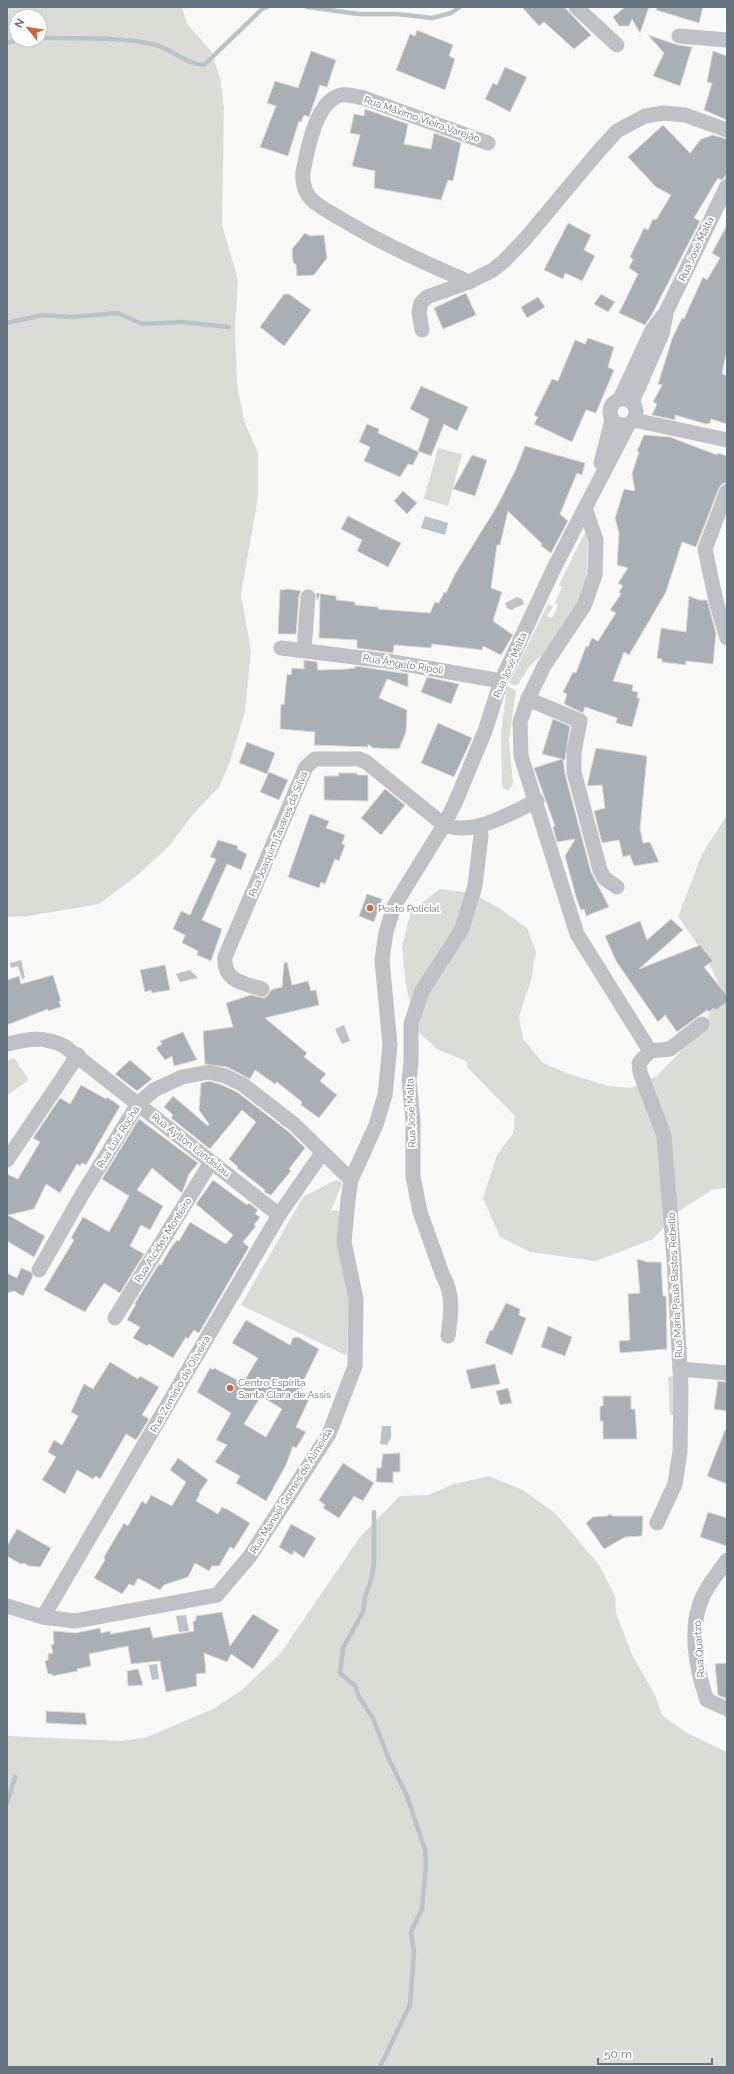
<svg xmlns="http://www.w3.org/2000/svg" width="734" height="2074" viewBox="0 0 734 2074" font-family="Raleway,sans-serif">
<style>
.green{fill:#d9ddd6;fill-rule:evenodd}
.water{fill:#bac4c8}
.lines{fill:none;stroke-linecap:round;stroke-linejoin:round}
.stream{stroke:#bac4c8;stroke-width:4.5}
.building{fill:#a8b0b5;stroke:#dbdbd9;fill-rule:evenodd}
.minor{stroke:#bec2c6;stroke-width:15}
.poi-dot{fill:#d6623a;stroke:#fff;stroke-width:1.5}
.labels{text-anchor:middle;dominant-baseline:central;stroke-width:4;stroke-linejoin:round;paint-order:stroke}
.street-label{font-size:10px;fill:#66747f;stroke:#fff}
.poi-label{font-size:10px;fill:#66747f;stroke:#fff;text-anchor:start}
</style>
<rect width="100%" height="100%" fill="#f9f9f7"/>
<g class="green">
<path d="M7 7H182L187 24 211 51 221 82 224 109 222 225 238 280 235 328 237 384 244 421 258 453V497L241 594 251 651 245 711 230 762 219 787 194 813 170 845 139 874 99 904 29 916 7 917ZM16 16H40V40H16Z"/>
<polygon points="438,448 462,454 448,506 424,499"/>
<polygon points="586,530 588,537 586,590 544,653 529,667 517,686 509,683 548,604 553,607 547,616 552,618 558,605 555,603 562,587 559,585"/>
<polygon points="507,686 516,690 509,740 513,784 508,791 503,788 502,782 501,733"/>
<path d="M727 815V1188L712 1190 679 1211 653 1239 596 1261 530 1252 500 1237 483 1198 497 1155 513 1134 515 1116 468 1068 466 1061 437 1049 416 1030 406 985 402 947 411 911 440 889 472 893 499 908 527 928 536 952 531 980 519 1016 523 1039 543 1063 569 1074 608 1086 631 1088 657 1076 702 1029 721 990C711 963 695 940 678 917L702 854Z"/>
<polygon points="14,1058 29,1080 7,1095 7,1061"/>
<polygon points="335,1180 340,1181 342,1184 331,1211 337,1210 339,1212 349,1292 347,1356 241,1305 303,1197"/>
<polygon points="674,1376 676,1415 670,1415 668,1377"/>
<polygon points="489,1476 523,1490 556,1514 599,1565 615,1596 616,1613 632,1655 655,1695 662,1715 687,1733 727,1752 727,2067 7,2067 7,1736 122,1741 147,1737 213,1709 243,1689 280,1654 360,1537 400,1496 428,1495 454,1484"/>
</g>
<g class="water">
<polygon points="425,516 448,523 445,535 421,528"/>
<polygon points="517,597 522,599 524,604 511,610 507,608 505,603"/>
<polygon points="21,960 25,978 22,979 18,966 11,968 10,963"/>
<polygon points="190,970 198,978 180,982 176,974"/>
<polygon points="344,1025 350,1041 342,1044 335,1029"/>
<polygon points="382,1426 391,1426 391,1437 387,1445 380,1444"/>
<polygon points="186,1615 189,1631 179,1632 176,1616"/>
<polygon points="157,1664 159,1679 152,1680 149,1665"/>
</g>
<g class="lines">
<g class="stream">
<polyline points="307,7 359,14 397,14 432,18 451,13 460,7"/>
<path d="M40 38C73 38 125 37 156 45 173 50 186 64 204 65L262 9 267 7"/>
<polyline points="7,43 16,40"/>
<polyline points="7,323 42,315 71,317 118,313 142,324 182,322 229,327"/>
<polyline points="374,1512 374,1563 371,1580 365,1597 363,1612 343,1648 340,1673 355,1686 359,1697 373,1718 388,1757 407,1796 425,1850 426,1864 422,1909 411,1932 414,1952 410,2005 380,2067"/>
<polyline points="7,1803 15,1777"/>
</g>
</g>
<g class="building">
<polygon points="522,7 564,7 591,35 574,49 544,22 539,26"/>
<polygon points="625,7 649,7 640,33 632,19 629,26 619,26 613,17"/>
<polygon points="657,7 703,7 699,23 656,10"/>
<polygon points="417,30 453,45 449,56 455,59 445,90 396,70 410,34 415,36"/>
<polygon points="648,35 678,45 692,47 680,86 653,76 664,53"/>
<polygon points="311,51 336,60 327,87 320,85 309,117 304,115 301,122 299,121 288,156 260,147 276,106 267,103 275,81 298,88"/>
<polygon points="713,51 727,56 727,120 704,110 712,83 707,82"/>
<polygon points="505,67 527,77 510,112 485,99 493,83 497,85"/>
<polygon points="365,109 408,124 404,144 431,149 434,133 461,143 453,181 448,180 441,200 374,188 375,171 352,166 360,135 350,133 354,114 364,116"/>
<polygon points="663,125 690,153 701,139 713,135 727,139 727,173 724,178 721,180 718,178 694,218 700,221 651,316 645,325 619,313 638,274 629,268 633,259 630,257 644,228 648,230 653,219 656,220 671,195 656,187 628,157"/>
<polygon points="568,223 591,235 584,250 595,256 582,281 565,273 563,279 544,270"/>
<polygon points="727,225 727,349 722,374 727,376 727,424 711,419 710,423 706,424 675,415 675,420 652,415 657,404 653,402 662,385 658,384 672,339 682,318 684,319 703,277 707,280 720,258 712,253"/>
<polygon points="305,233 310,236 324,235 327,258 314,275 297,276 296,265 293,262 292,249"/>
<polygon points="466,293 476,315 443,329 434,308"/>
<polygon points="284,294 289,294 311,310 284,346 260,327"/>
<polygon points="601,294 615,302 608,312 594,304"/>
<polygon points="538,297 545,307 527,318 521,307"/>
<polygon points="588,338 614,347 608,367 614,370 596,413 586,410 572,442 534,424 538,417 534,415 552,379 558,381 575,340 585,344"/>
<polygon points="421,386 468,407 457,431 444,424 431,456 418,451 429,419 410,409"/>
<polygon points="367,424 379,429 378,433 419,452 413,465 408,464 400,477 364,461 370,447 359,442"/>
<polygon points="644,435 670,437 717,455 718,453 727,456 727,482 722,484 719,488 696,547 682,542 666,592 629,655 624,652 613,681 633,685 632,691 638,692 637,698 640,698 632,727 616,723 617,718 594,710 585,707 583,713 564,704 567,694 563,692 573,672 576,673 586,646 588,647 592,638 598,641 616,613 610,610 621,594 619,592 623,586 618,583 628,568 617,565 619,533 615,518 624,489 635,491 632,474 639,452 637,451"/>
<polygon points="525,446 585,463 582,475 577,473 560,514 568,521 551,553 541,546 542,544 508,511 500,545 497,545 491,588 502,592 493,621 513,635 501,655 483,646 482,650 432,644 431,648 394,645 393,653 357,648 357,640 319,638 320,594 317,600 316,593 336,596 336,600 355,602 355,605 378,607 378,609 430,613 435,602 439,603 444,592 446,593 455,574 496,508 516,469"/>
<polygon points="472,455 487,460 475,496 453,489"/>
<polygon points="403,491 417,503 407,514 394,501"/>
<polygon points="348,516 401,543 388,567 357,551 362,540 341,529"/>
<polygon points="288,589 301,591 299,596 296,634 278,634 280,590"/>
<polygon points="689,596 699,600 707,600 716,633 713,664 686,661 686,665 662,662 662,659 657,658 661,628 686,632"/>
<polygon points="304,660 317,662 318,670 348,669 355,668 356,666 408,674 408,687 387,679 379,698 407,710 406,732 399,749 373,748 368,744 368,747 314,745 315,732 280,729 281,704 284,705 287,674 291,675 292,668 304,669"/>
<polygon points="427,677 459,684 451,704 421,692"/>
<polygon points="553,719 570,726 565,760 563,760 565,774 591,872 609,907 586,916 584,909 581,910 576,897 565,856 575,839 557,842 553,827 555,826 534,768 562,759 542,754"/>
<polygon points="438,723 472,738 454,777 421,763"/>
<polygon points="247,742 275,753 267,774 239,763"/>
<polygon points="596,748 647,756 640,829 643,843 650,842 659,862 634,866 630,855 623,857 619,840 602,843 594,811 605,808 602,785 587,786"/>
<polygon points="269,772 288,780 279,800 260,792"/>
<polygon points="338,773 357,773 357,775 368,775 368,801 324,800 324,776 339,776"/>
<polygon points="385,789 405,805 381,835 361,818"/>
<polygon points="310,814 329,821 326,828 345,835 342,844 345,845 339,861 335,859 325,884 321,882 319,888 288,877"/>
<polygon points="218,840 238,846 237,849 247,854 241,870 227,864 202,920 222,929 211,961 197,955 198,951 182,943 185,935 173,929 181,911 190,915 216,859 210,857"/>
<polygon points="367,894 382,899 374,922 359,916"/>
<polygon points="671,919 683,930 639,969 700,945 713,961 704,967 727,996 727,1002 716,1010 713,1008 709,1012 707,1010 677,1032 665,1015 658,1022 616,961 605,936 640,921 647,940"/>
<polygon points="287,962 292,985 308,981 311,991 316,990 319,1005 265,1018 307,1053 304,1057 326,1074 320,1081 337,1095 319,1118 301,1105 302,1102 277,1082 275,1084 255,1070 250,1079 227,1067 205,1064 203,1031 233,1027 226,1003 251,995 264,998 268,995 271,990 282,987 284,963"/>
<polygon points="165,965 170,990 152,993 151,990 145,992 140,970"/>
<polygon points="53,975 61,1001 59,1001 61,1007 48,1011 48,1009 7,1025 7,980 19,976 21,984"/>
<polygon points="183,1032 197,1060 174,1066 172,1056 165,1060 156,1048 162,1044 160,1041"/>
<polygon points="130,1060 152,1079 137,1091 115,1074"/>
<polygon points="209,1081 222,1085 237,1092 289,1132 305,1148 289,1169 291,1171 271,1195 264,1192 265,1190 237,1168 238,1167 229,1159 256,1122 242,1110 210,1149 171,1118 173,1115 164,1107 173,1096 208,1126 209,1124 199,1110 201,1083"/>
<polygon points="81,1085 106,1099 107,1097 120,1106 86,1165 82,1163 80,1166 77,1164 60,1193 46,1184 34,1209 8,1215 45,1236 34,1257 7,1241 7,1174 18,1179 40,1142 33,1138 60,1098 70,1104"/>
<polygon points="139,1119 198,1163 189,1174 182,1193 152,1168 137,1190 163,1206 150,1230 141,1225 130,1246 144,1254 120,1293 104,1283 85,1312 44,1290 74,1240 71,1238 83,1217 109,1232 121,1211 129,1196 102,1179"/>
<polygon points="213,1180 247,1205 249,1203 258,1210 255,1214 260,1217 254,1225 256,1226 243,1242 249,1247 199,1333 194,1330 188,1339 186,1337 173,1358 149,1344 147,1346 133,1338 140,1327 127,1320 136,1304 135,1303 159,1264 161,1265 170,1249 177,1240 179,1241 190,1222 226,1244 233,1235 196,1204"/>
<polygon points="637,1259 647,1262 661,1262 663,1296 666,1296 667,1349 620,1353 619,1341 630,1340 628,1294 640,1293"/>
<polygon points="21,1268 31,1272 33,1276 23,1296 14,1291 7,1293 7,1273 17,1278"/>
<polygon points="506,1303 520,1309 519,1315 526,1318 512,1355 485,1343 490,1330 492,1331"/>
<path d="M246 1320 290 1345 293 1338 298 1337 319 1349 299 1390 311 1395 296 1427 306 1432 296 1448 293 1446 286 1465 266 1501 236 1483 240 1476 215 1462 227 1445 216 1440 231 1413 197 1392 210 1368 213 1370 214 1368 243 1383 258 1358 232 1343ZM261 1396 282 1409 266 1437 244 1424Z"/>
<polygon points="548,1326 572,1337 565,1356 541,1347"/>
<polygon points="110,1362 138,1379 140,1376 159,1387 142,1415 149,1419 136,1440 126,1434 100,1479 96,1476 93,1479 77,1470 65,1494 42,1480 56,1457 48,1452 54,1440 62,1445 78,1416 71,1412 84,1384 93,1389"/>
<polygon points="495,1364 500,1384 471,1389 466,1370"/>
<polygon points="718,1381 727,1382 727,1411 714,1409"/>
<polygon points="508,1388 512,1403 500,1405 496,1391"/>
<polygon points="603,1396 631,1396 631,1409 635,1409 637,1439 603,1439 603,1421 600,1421 600,1406 603,1406"/>
<polygon points="725,1430 727,1430 727,1484 707,1476"/>
<polygon points="400,1453 400,1472 393,1472 393,1483 376,1482 377,1468 381,1468 383,1454"/>
<polygon points="178,1458 208,1480 199,1493 200,1494 196,1501 218,1514 222,1507 225,1509 225,1508 250,1523 234,1549 230,1547 219,1566 212,1566 209,1571 195,1563 188,1577 164,1585 160,1590 138,1578 134,1586 129,1584 122,1594 94,1578 105,1560 104,1557 124,1523 128,1526 142,1501 146,1504 151,1495 172,1506 186,1482 170,1470"/>
<polygon points="343,1463 374,1483 363,1501 354,1496 339,1518 323,1508 325,1505 319,1500"/>
<polygon points="708,1512 727,1518 727,1546 700,1537"/>
<polygon points="610,1514 612,1516 643,1516 642,1536 625,1537 604,1549 586,1523 593,1517 607,1516"/>
<polygon points="291,1524 316,1538 304,1558 294,1551 292,1555 279,1547"/>
<polygon points="17,1529 51,1548 40,1567 29,1566 24,1563 21,1564 7,1556 7,1546"/>
<polygon points="222,1612 230,1646 253,1614 279,1630 253,1669 231,1654 227,1662 204,1653 206,1673 196,1674 197,1686 166,1692 160,1661 131,1664 128,1646 89,1654 91,1666 77,1669 78,1671 52,1676 52,1674 48,1674 45,1661 48,1660 48,1654 53,1653 51,1645 54,1644 53,1631 76,1633 100,1628 101,1633 110,1631 111,1634 150,1627 153,1638 194,1631 193,1622 196,1620 196,1616"/>
<polygon points="727,1663 727,1699 718,1695 715,1664"/>
<polygon points="138,1669 143,1685 128,1686 127,1671"/>
<polygon points="46,1711 85,1713 87,1725 46,1723"/>
</g>
<g class="lines">
<g class="minor">
<polyline points="576,7 617,45"/>
<polyline points="679,36 727,40"/>
<path d="M469 282C428 264 387 246 348 223 337 216 322 209 312 200 304 192 302 183 303 172 307 151 316 99 342 95 349 94 357 97 364 98L488 143"/>
<polyline points="422,330 419,312 421,303 427,297 469,282 493,270 504,261 526,238 597,153 617,131 645,116 664,113 685,115 727,130"/>
<circle cx="623" cy="412" r="13"/>
<polyline points="620,399 652,330 666,312 727,186"/>
<polyline points="632,402 662,334 666,314"/>
<polyline points="634,420 727,440"/>
<polyline points="601,463 612,420"/>
<polyline points="727,491 705,549 716,601 727,638"/>
<polyline points="585,508 596,540 595,575 584,606 544,666 528,699 520,722 521,756 577,934 650,1051 670,1049 702,1024"/>
<polyline points="281,648 387,661 501,681"/>
<polyline points="304,650 308,597"/>
<polyline points="528,699 580,721 574,752 574,772 600,870 604,878 617,887"/>
<path d="M262 989C243 983 223 981 225 957L306 767 315 759H359L366 762 444 825C476 836 507 814 537 801"/>
<path d="M7 1044C30 1039 42 1036 64 1046L279 1215"/>
<polyline points="650,1051 639,1063 640,1072 664,1136 674,1259 681,1387 680,1452 675,1484 657,1523"/>
<polyline points="7,1160 78,1055"/>
<polyline points="39,1270 83,1193 138,1104 154,1090 182,1077 209,1072 225,1076 242,1084 295,1125 351,1180"/>
<polyline points="115,1318 211,1162"/>
<path d="M448 1336C451 1315 454 1295 443 1276L420 1212 413 1176V1120L409 1080 411 1062V1024L422 991 462 929 475 886 481 835 479 827"/>
<polyline points="680,1369 727,1373"/>
<path d="M727 1560C719 1572 709 1583 703 1596 688 1627 696 1669 707 1700L727 1709"/>
<polyline points="7,1606 43,1617 75,1621 217,1595 250,1556 329,1434 355,1366 356,1299 344,1242 348,1200 351,1180 376,1125 385,1095 390,1045 382,960 386,932 394,906 444,825 455,803 485,731 501,681 554,568 628,425"/>
<polyline points="43,1617 279,1215 322,1153"/>
</g>
</g>
<g class="poi-dot">
<circle cx="370" cy="908" r="4"/>
<circle cx="230" cy="1388" r="4"/>
</g>
<g class="labels">
<g class="street-label">
<text transform="translate(422 119) rotate(19)">Rua Mãximo Vieira Varejão</text>
<text transform="translate(696 249) rotate(-65)">Rua José Malta</text>
<text transform="translate(403 664) rotate(9)">Rua Ângelo Ripoli</text>
<text transform="translate(510 665) rotate(-67)">Rua José Malta</text>
<text transform="translate(278 834) rotate(-67)">Rua Joaquim Tavares da Silva</text>
<text transform="translate(411 1113) rotate(-92)">Rua José Malta</text>
<text transform="translate(118 1137) rotate(-58)">Rua Luiz Rocha</text>
<text transform="translate(191 1145) rotate(38)">Rua Aylton Landislau</text>
<text transform="translate(163 1240) rotate(-58)">Rua Alcides Monteiro</text>
<text transform="translate(675 1285) rotate(-93)">Rua Maria Paula Bastos Rebello</text>
<text transform="translate(180 1384) rotate(-60)">Rua Zeminio de Oliveira</text>
<text transform="translate(291 1491) rotate(-58)">Rua Manoel Gomes de Almeida</text>
<text transform="translate(699 1649) rotate(-94)">Rua Quartzo</text>
</g>
<g class="poi-label">
<text x="378" y="908">Posto Policial</text>
<text x="238" y="1382">Centro Espírita<tspan x="238" dy="12">Santa Clara de Assis</tspan></text>
</g>
</g>
<rect width="734" height="2074" fill="none" stroke="#66747f" stroke-width="16"/>
<g transform="translate(28 28) rotate(300)"><circle r="19" fill="#ffffff" stroke="#c2c7cc"/>
<path d="M0-3L7 15L0 10L-7 15Z" fill="#d6623a"/>
<text y="-6" font-size="11" font-weight="bold" text-anchor="middle" fill="#66747f">N</text>
</g>
<path d="M598 2058v6h114v-6" fill="none" stroke="#66747f" stroke-width="2"/>
<text x="604" y="2058" font-size="12" fill="#66747f" stroke="#ffffff" stroke-width="3" paint-order="stroke">50 m</text>
</svg>
